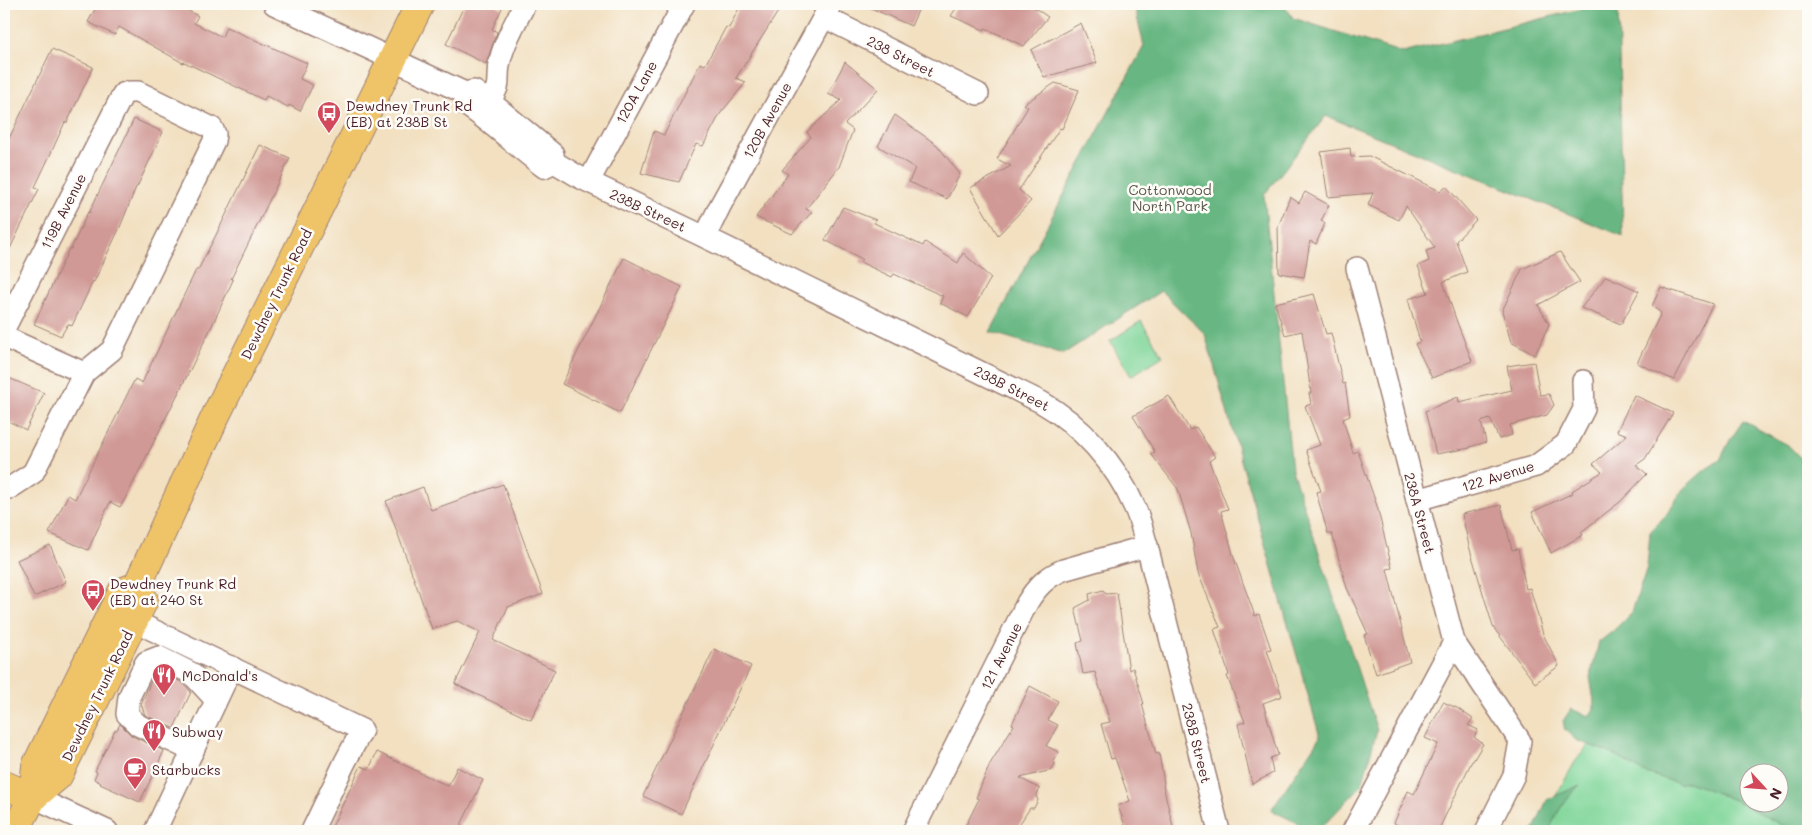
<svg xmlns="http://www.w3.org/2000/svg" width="1812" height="835" viewBox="0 0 1812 835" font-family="Mali,sans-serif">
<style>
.green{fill:#80d69a;stroke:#657a62}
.forest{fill:#68b782;stroke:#596b56;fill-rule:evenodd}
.building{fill:#d09995}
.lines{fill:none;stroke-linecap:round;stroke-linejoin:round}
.minor-casing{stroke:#9e8076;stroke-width:24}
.major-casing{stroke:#9e8076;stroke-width:30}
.minor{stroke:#fff;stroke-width:21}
.major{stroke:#efc469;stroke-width:28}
.labels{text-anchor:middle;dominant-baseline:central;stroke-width:5;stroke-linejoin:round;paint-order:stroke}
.street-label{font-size:14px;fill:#4a1f2b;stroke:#fdfcf7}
.poi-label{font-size:14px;fill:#4a1f2b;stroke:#fdfcf7;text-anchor:start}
.park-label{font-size:14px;fill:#5a564c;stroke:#fdfcf7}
</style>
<rect width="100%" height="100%" fill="#fdfcf7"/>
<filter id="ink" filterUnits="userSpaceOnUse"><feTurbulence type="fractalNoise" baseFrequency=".02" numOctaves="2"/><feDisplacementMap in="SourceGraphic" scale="10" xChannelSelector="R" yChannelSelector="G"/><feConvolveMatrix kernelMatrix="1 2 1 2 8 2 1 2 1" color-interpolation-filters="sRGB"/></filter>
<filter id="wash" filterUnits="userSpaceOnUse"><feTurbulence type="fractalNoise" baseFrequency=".0096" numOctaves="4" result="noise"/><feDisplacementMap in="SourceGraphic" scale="20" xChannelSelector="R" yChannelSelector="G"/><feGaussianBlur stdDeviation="1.12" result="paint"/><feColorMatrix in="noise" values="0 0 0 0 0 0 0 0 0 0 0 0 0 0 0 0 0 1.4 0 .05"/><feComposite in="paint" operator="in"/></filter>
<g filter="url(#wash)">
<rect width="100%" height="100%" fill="#f2e0c1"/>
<g class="green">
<polygon points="1141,321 1163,356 1131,376 1110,341"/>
<polygon points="1604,725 1750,802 1808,819 1808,831 1536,831 1575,762"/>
</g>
<g class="forest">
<polygon points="1134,4 1284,4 1293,18 1403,53 1601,4 1618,4 1623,236 1326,116 1264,195 1292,470 1377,730 1362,785 1318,831 1314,831 1271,810 1320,737 1205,334 1161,291 1063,354 990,332 1144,46"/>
<path d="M1743 421 1788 445 1808 466V831H1793L1736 801 1702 787 1687 782 1681 783 1680 784 1643 772 1613 754 1576 740 1565 730 1563 721 1571 709 1589 716 1594 709V701L1590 677 1599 642 1613 631 1632 612 1647 567 1650 532 1666 515 1683 489 1706 469 1720 460 1730 440ZM1750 772H1780V802H1750Z"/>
<path d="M1580 785C1566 797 1556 814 1549 831H1533L1547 800Z"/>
</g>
<g id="blocks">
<g class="building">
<polygon points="98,4 170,4 180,9 181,7 198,16 194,23 222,37 226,27 307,63 300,79 313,85 300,111 289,105 288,107 266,96 264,100 184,62 183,63 119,27 115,35 88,22"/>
<polygon points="465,4 494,4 502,8 492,29 497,32 486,64 446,44"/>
<polygon points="741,4 769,4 781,7 736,78 746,82 720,114 703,146 696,144 679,182 641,173 654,131 664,135 700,63 705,65 726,27 729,28"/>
<polygon points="862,4 921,4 911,26"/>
<polygon points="959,4 1029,4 1048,17 1024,46 985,28 984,30 951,16"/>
<polygon points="1081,23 1097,63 1044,77 1031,50"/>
<polygon points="52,49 93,67 67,123 65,122 51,153 35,187 39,189 4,261 4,149"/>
<polygon points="845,62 878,89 845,124 853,130 839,167 806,209 812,212 792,234 756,217 788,174 782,170 811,137 807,132 841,100 828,94"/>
<polygon points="1055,83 1079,90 1062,129 1060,128 1019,190 1031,201 998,235 970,188 1011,166 997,159 1028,107 1024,104"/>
<polygon points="895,115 937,145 960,174 947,199 909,182 915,168 878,146"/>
<polygon points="134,119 163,132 137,187 136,187 120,227 94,282 93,281 72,326 68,324 61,336 34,324 69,249 71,249 88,212 89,213"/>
<polygon points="260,145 290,158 231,279 233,280 209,332 125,499 120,507 110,502 88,550 49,533 68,495 75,499 135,379 142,383 196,270 198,270 216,235"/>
<polygon points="1350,148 1351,157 1369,156 1440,191 1446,186 1476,220 1456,241 1467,272 1443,282 1457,322 1472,361 1432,378 1415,344 1420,342 1408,299 1428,293 1418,266 1429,261 1426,251 1435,248 1406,206 1399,220 1368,205 1373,193 1328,197 1321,152"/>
<polygon points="1305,192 1329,205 1321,221 1325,223 1316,244 1310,241 1304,277 1279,273 1278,227 1290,197 1299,203"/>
<polygon points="843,207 876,220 874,223 923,246 925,242 958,263 963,253 991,278 968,317 940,303 943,296 894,274 892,277 860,262 862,259 825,240"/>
<polygon points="1560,252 1580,282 1538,305 1549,324 1535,355 1511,342 1502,311 1522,269"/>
<polygon points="624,258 682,287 620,413 562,384"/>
<polygon points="1606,276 1639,291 1621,324 1581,308"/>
<polygon points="1661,287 1713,304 1674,380 1637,363 1661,313 1652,306"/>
<polygon points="1314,294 1326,334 1331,333 1343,384 1345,383 1350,416 1343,419 1353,453 1358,451 1377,506 1392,568 1387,569 1410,662 1376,674 1364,635 1368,634 1347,588 1332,534 1328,534 1316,492 1321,491 1306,450 1320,445 1305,406 1311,404 1309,393 1311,393 1302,331 1285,335 1275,303"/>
<polygon points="1534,362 1540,395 1549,394 1554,405 1547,415 1510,425 1512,435 1499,439 1490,419 1481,422 1486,442 1470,447 1470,448 1436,454 1425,411 1458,397 1459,402 1512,390 1507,366"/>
<polygon points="4,376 44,393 26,430 4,419"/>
<polygon points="1634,395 1673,413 1645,459 1636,465 1647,474 1620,502 1581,532 1583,535 1551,553 1532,512 1573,493 1572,491 1602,472 1593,464 1627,435 1617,431"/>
<polygon points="1169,396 1190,430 1196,427 1215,457 1209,461 1228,509 1221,511 1234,558 1255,616 1259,614 1271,649 1267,650 1282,696 1263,703 1278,755 1270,758 1273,773 1252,784 1238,724 1245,722 1227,676 1229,675 1214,629 1220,627 1198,573 1191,533 1178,489 1151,454 1155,452 1133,416"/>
<polygon points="503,484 543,594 508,607 493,640 555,670 531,720 455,684 480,632 457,621 432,629 386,501 423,487 431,510"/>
<polygon points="1501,505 1512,550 1518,549 1526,589 1530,588 1543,634 1559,666 1535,683 1493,627 1469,546 1462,514"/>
<polygon points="50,545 66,582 34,597 17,560"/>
<polygon points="1103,590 1106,594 1117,593 1129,670 1133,668 1144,704 1142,704 1156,754 1159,753 1164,784 1163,785 1174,831 1127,831 1118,806 1130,801 1115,758 1111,759 1101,724 1110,722 1095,672 1083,674 1077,643 1083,641 1075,608 1090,600 1089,594"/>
<polygon points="714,649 751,666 681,814 643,796"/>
<polygon points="158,671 183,683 191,692 174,728 145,715 141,704 155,672"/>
<polygon points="1030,686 1058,701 1048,720 1058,725 1046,746 1059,752 1053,761 1055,764 1052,770 1020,778 1040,789 1036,796 1038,800 1034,808 1030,808 1015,831 963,831 979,799 976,798 990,764 1014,725 1012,724"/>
<polygon points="1443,702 1457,708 1473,719 1468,725 1478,730 1474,737 1483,744 1473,761 1472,761 1438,831 1410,831 1394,823 1408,791 1414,794 1438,744 1425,738"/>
<polygon points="120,724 132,736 164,751 140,802 100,784 101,783 94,779 97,772 95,771 115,730 117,730"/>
<polygon points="377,752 448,786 457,767 483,780 458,831 330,831 361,766 369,769"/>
</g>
</g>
</g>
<g filter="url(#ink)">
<use href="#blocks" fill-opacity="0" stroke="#9e8076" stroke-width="1"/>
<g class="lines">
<g class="minor-casing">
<g id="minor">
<polyline points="274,4 465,93 474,91 494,105 553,154 554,162"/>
<polyline points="824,17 978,94"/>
<path d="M465 93 466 105C494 124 517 147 544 167L554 162"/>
<path d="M489 101C502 84 496 83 499 65 503 44 515 23 525 4"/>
<path d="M554 162 581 178 705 237 1041 402C1080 424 1116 464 1134 506 1140 518 1143 533 1147 546L1219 831"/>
<polyline points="589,181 684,4"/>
<polyline points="705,237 720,206 831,4"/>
<polyline points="1357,268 1454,642 1520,741 1514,775 1486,831"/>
<polyline points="4,329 123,94 129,92 138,92 212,128 215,134 214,141 112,350 84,373 33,473 10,488"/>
<polyline points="4,337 84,373"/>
<polyline points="1417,500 1536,466 1566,444 1584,409 1583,381"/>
<polyline points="134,621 362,730 345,762 312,831"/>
<polyline points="193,751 138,725 127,714 129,697 146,662 159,657 191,673 216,700"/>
<polyline points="33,797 107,831"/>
<polyline points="155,831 232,667"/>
<path d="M913 831 1027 603C1036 588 1046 577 1063 570L1147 546"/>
<polyline points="1353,831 1454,642"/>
</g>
</g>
<g class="major-casing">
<g id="major">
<polyline points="4,785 33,797"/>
<polyline points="33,797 36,766 122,592 137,586 216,415 420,4"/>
<polyline points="15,831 33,797 58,776 144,600 137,586"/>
</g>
</g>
<use href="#minor" class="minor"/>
<use href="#major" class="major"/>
</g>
</g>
<defs>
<g id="bus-pin" transform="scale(1.25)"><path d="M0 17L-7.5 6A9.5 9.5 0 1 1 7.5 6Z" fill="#d1495b" stroke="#fdfcf7"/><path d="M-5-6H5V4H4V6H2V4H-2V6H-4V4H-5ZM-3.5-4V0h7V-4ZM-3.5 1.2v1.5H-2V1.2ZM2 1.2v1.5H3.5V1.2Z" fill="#fff"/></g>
<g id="restaurant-pin" transform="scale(1.25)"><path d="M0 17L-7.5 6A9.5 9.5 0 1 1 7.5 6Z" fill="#d1495b" stroke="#fdfcf7"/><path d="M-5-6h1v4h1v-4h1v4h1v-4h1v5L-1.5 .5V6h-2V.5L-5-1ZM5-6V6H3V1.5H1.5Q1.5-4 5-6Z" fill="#fff"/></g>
<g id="cafe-pin" transform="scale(1.25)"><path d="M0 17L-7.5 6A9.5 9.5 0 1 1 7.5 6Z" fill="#d1495b" stroke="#fdfcf7"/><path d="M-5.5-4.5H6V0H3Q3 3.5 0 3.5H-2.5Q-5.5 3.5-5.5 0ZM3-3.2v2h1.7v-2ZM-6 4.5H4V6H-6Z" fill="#fff"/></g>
</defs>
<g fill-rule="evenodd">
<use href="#bus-pin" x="329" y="113"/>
<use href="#bus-pin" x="93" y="591"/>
<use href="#restaurant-pin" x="164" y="675"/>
<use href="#restaurant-pin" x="154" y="731"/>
<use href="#cafe-pin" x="135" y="769"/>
</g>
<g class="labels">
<g class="street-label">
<text transform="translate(901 56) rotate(27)">238 Street</text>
<text transform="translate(636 92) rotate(-61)">120A Lane</text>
<text transform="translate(767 120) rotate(-61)">120B Avenue</text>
<text transform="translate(648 210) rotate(25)">238B Street</text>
<text transform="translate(63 211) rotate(-63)">119B Avenue</text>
<text transform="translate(276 294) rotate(-64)">Dewdney Trunk Road</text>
<text transform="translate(1012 388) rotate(27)">238B Street</text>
<text transform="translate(1498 476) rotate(-17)">122 Avenue</text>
<text transform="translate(1420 513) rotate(75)">238A Street</text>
<text transform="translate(1001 656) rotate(-63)">121 Avenue</text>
<text transform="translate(97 696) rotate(-64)">Dewdney Trunk Road</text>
<text transform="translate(1197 743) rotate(76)">238B Street</text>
</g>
<g class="poi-label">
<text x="346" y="105">Dewdney Trunk Rd<tspan x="346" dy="16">(EB) at 238B St</tspan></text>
<text x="110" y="583">Dewdney Trunk Rd<tspan x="110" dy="16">(EB) at 240 St</tspan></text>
<text x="182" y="675">McDonald's</text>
<text x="172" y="731">Subway</text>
<text x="152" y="769">Starbucks</text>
</g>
<g class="park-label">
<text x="1170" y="189">Cottonwood<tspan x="1170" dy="16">North Park</tspan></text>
</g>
</g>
<rect width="1812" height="835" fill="none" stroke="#fdfcf7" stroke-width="20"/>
<g transform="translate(1764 788) rotate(116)"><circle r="24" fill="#fdfcf7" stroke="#b5a4a5"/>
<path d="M0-4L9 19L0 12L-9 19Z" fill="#d1495b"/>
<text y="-8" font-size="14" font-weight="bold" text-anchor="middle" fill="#4a1f2b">N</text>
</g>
</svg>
